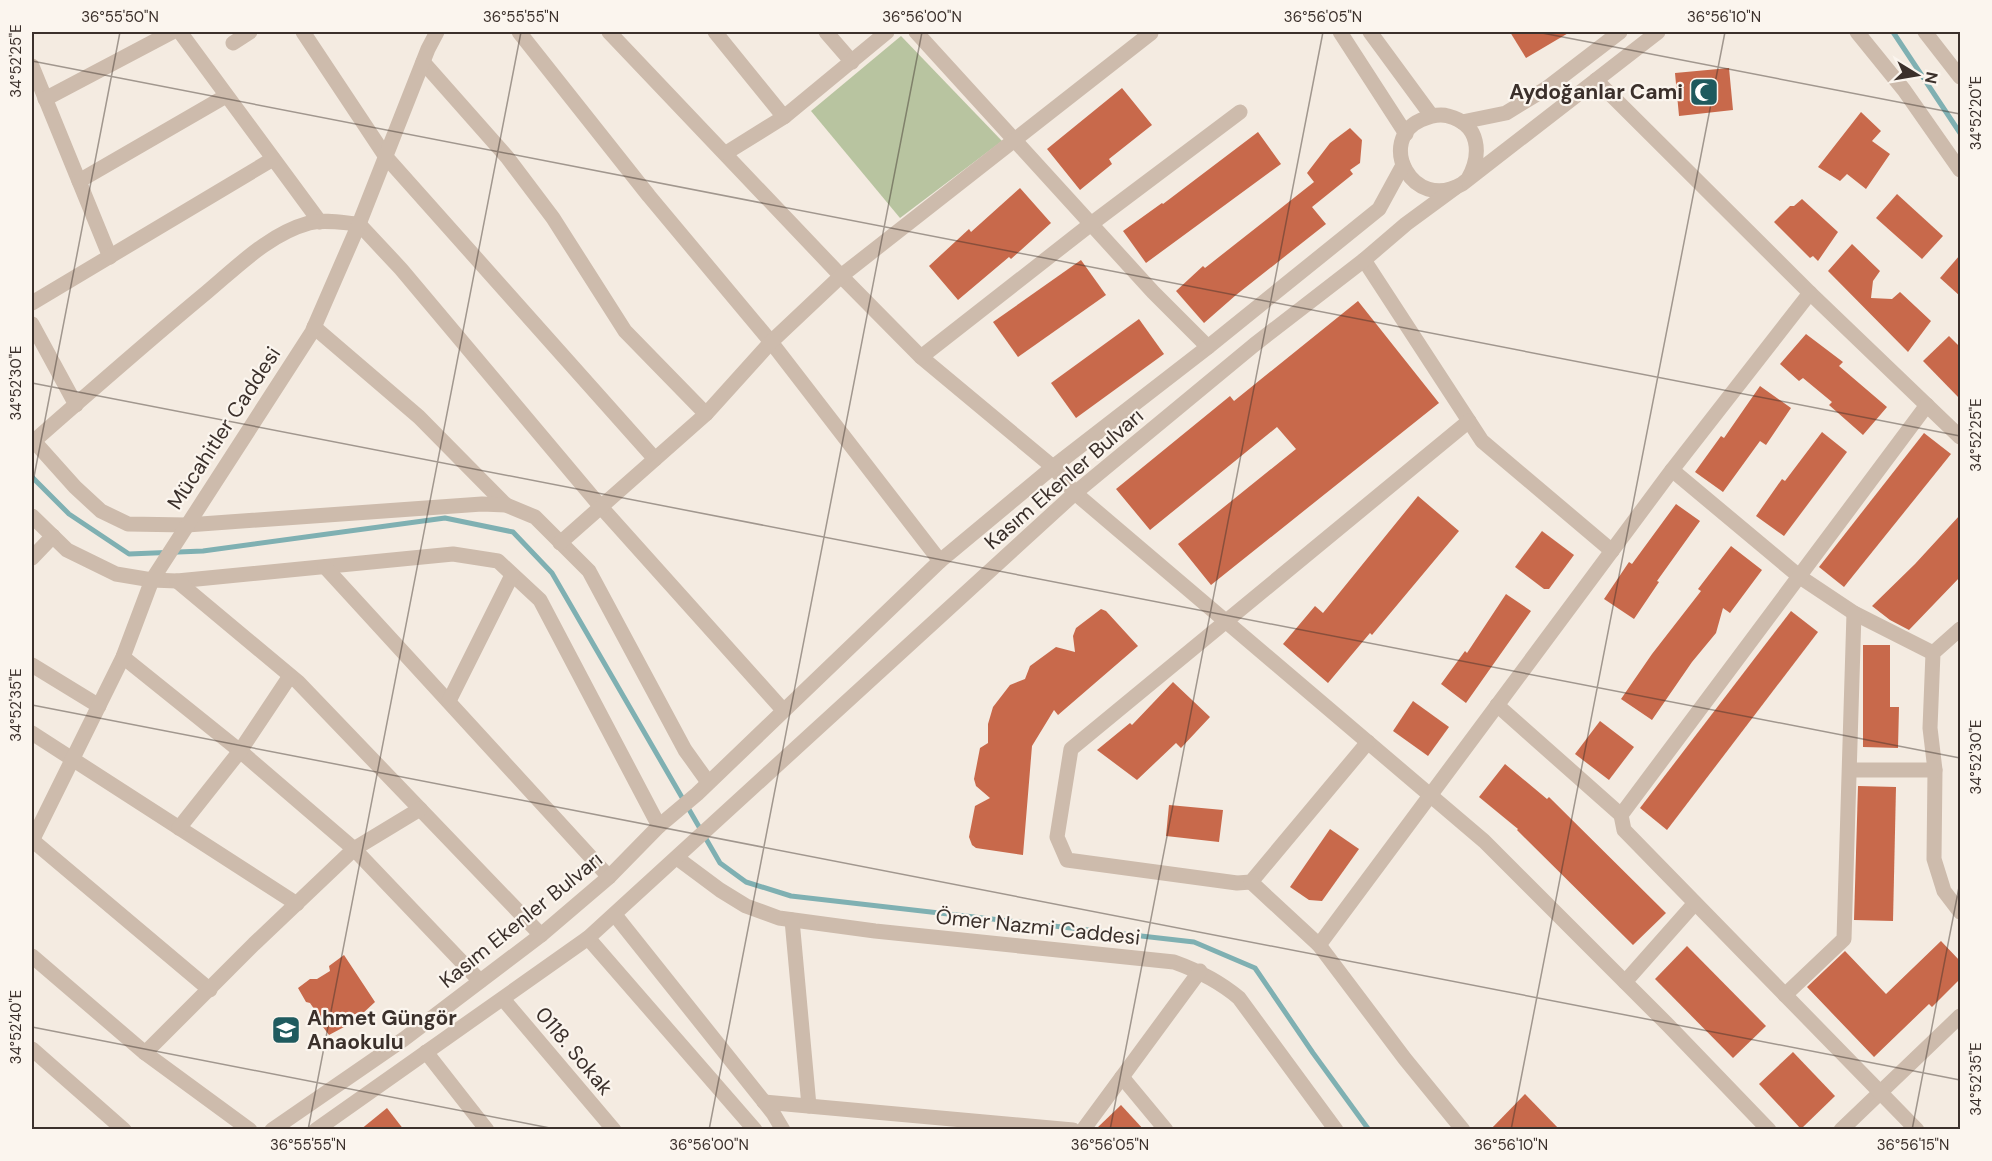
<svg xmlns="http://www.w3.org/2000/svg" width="1992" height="1161" viewBox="0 0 1992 1161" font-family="'DM Sans',sans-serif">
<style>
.green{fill:#b8c4a0}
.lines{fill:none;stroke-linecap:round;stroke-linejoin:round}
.stream{stroke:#7fb0b2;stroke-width:5}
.building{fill:#c8694b}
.minor{stroke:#cdbbac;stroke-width:15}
.ticks{fill:none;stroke:#3b302b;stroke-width:1.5;stroke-opacity:0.45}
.labels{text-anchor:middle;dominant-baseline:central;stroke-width:4.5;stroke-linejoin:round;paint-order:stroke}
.poi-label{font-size:21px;font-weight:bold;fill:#3b302b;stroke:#fbf5ee;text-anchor:end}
.street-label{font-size:21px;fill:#3b302b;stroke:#fbf5ee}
.neatline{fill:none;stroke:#3b302b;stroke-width:2}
.ticks-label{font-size:15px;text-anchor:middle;fill:#3b302b}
</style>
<rect width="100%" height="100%" fill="#f4ebe1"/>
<polygon class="green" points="901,36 1002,141 900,218 811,111"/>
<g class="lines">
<g class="stream">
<polyline points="1893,32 1960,133"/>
<polyline points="32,477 69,514 129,554 203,551 445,518 513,532 552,573 720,863 746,882 791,896 1194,942 1255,968 1313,1053 1369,1130"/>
</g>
</g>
<g class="building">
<polygon points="1510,32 1570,32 1526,58"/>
<polygon points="1729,68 1733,110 1679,116 1675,73"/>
<polygon points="1122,88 1152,125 1109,159 1112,164 1080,190 1047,149"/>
<polygon points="1861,112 1881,131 1872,141 1890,154 1866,189 1847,174 1840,181 1818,167"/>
<polygon points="1350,128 1362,140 1360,163 1350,170 1353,174 1312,207 1326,224 1236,295 1204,323 1176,291 1203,266 1205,268 1314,182 1307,173 1330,143"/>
<polygon points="1258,132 1281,164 1146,263 1123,231 1162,203 1163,204"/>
<polygon points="1020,188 1051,223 1011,259 1009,257 958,300 929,266 969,229 971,232"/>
<polygon points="1897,194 1943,236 1922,259 1876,218"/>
<polygon points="1802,199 1838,232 1818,261 1813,256 1810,258 1774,222 1790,206 1794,206"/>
<polygon points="1852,244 1880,271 1873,281 1871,298 1892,299 1900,292 1931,321 1908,352 1828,271"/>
<polygon points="1960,255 1960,296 1940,278"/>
<polygon points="1081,260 1106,295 1018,357 993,322"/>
<polygon points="1358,301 1439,403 1211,585 1178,544 1296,449 1277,427 1150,530 1116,489 1230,396 1234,401"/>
<polygon points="1139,319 1164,354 1076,418 1051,383"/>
<polygon points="1806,334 1843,362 1839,366 1887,407 1863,435 1829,405 1832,402 1803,378 1799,381 1780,364"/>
<polygon points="1949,336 1960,347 1960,399 1923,361"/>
<polygon points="1760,386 1791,408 1766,445 1760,441 1723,492 1695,472 1721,436 1724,438"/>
<polygon points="1822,432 1847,452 1784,536 1756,516 1782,479 1785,481"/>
<polygon points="1924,433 1951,454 1844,587 1819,567"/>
<polygon points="1418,496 1459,531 1372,635 1370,633 1328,683 1283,644 1315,606 1323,613"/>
<polygon points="1676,504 1700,521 1657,581 1659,582 1634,619 1604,599 1629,562 1632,564"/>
<polygon points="1960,515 1960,577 1909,630 1890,620 1872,606 1915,564"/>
<polygon points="1542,531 1574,555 1549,589 1544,589 1515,567"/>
<polygon points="1731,546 1762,570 1730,613 1723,608 1716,633 1692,662 1652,720 1621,699 1652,654 1701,591 1698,589"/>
<polygon points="1506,594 1531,611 1466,703 1441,684 1465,651 1467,653"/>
<polygon points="1101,609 1106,611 1138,646 1058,715 1054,710 1032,746 1023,855 976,848 972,845 969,837 975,806 990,798 976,786 974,779 980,748 988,743 988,724 993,707 1010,685 1025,679 1030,666 1056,647 1075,652 1073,636 1076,628"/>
<polygon points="1791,611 1818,632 1667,830 1640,808"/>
<polygon points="1863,645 1890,645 1890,707 1899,707 1898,748 1863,747"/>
<polygon points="1173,682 1210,717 1181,748 1176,743 1137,780 1097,750 1130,723 1132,725"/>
<polygon points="1413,701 1449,727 1428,756 1393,731"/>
<polygon points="1600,721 1634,747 1609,780 1575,754"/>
<polygon points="1505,764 1547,799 1549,797 1666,913 1633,945 1517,830 1518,829 1479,797"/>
<polygon points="1858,786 1896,787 1893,921 1854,920"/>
<polygon points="1169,805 1223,810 1219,842 1166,836"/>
<polygon points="1330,829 1359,849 1322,901 1309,900 1290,887"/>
<polygon points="1941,941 1960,961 1960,979 1932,1007 1929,1004 1874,1057 1807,987 1845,951 1886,994"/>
<polygon points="1687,946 1766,1026 1733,1058 1655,979"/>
<polygon points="344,955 375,1002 362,1014 355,1014 343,1023 344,1027 329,1035 320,1023 321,1019 310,1003 306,1002 298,988 310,979 317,979 330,971 329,966"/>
<polygon points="1793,1052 1835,1096 1801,1129 1759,1084"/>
<polygon points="1525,1094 1560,1130 1490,1130"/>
<polygon points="1121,1105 1144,1130 1095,1130 1097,1128"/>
<polygon points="387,1108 404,1130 360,1130"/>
</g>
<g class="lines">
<g class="minor">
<polyline points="180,32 320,222"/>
<polyline points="303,32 386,157 655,459"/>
<polyline points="519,32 649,196 771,342 940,561"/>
<polyline points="609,32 841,276 921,357 1053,467 1075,493 1484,841 1668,1025 1769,1130"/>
<polyline points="715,32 784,117"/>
<polyline points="826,32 852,62"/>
<polyline points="916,32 1153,292 1208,347"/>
<polyline points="1340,32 1406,134"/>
<polyline points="1370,32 1431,115"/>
<polyline points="1857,32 1904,90 1960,170"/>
<polyline points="1925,32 1960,77"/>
<polyline points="233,43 250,32"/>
<polyline points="423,62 507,157 553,218 625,331 706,414"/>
<polyline points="32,66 110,257"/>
<polyline points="1596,80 1810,293 1960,437"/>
<polyline points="45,99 172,32"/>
<polyline points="1462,122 1506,113 1547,88 1620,32"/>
<polyline points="726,153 784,117 887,32"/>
<path d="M1468 179C1482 154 1480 124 1448 116 1439 113 1430 116 1421 120 1376 140 1412 213 1462 184L1658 32"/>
<polyline points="79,181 226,96"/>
<polyline points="1364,260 1482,441 1612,551"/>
<polyline points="32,303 273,159"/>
<polyline points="32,324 76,405"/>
<polyline points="314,327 419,417 506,505"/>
<polyline points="921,357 1091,224 1240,112"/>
<polyline points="32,439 75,487 101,511 128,524 187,525 482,504 506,505 535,517 589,571 685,750 708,782"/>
<path d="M34 441C91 391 149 340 207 292 238 266 269 234 309 223 325 219 344 223 359 224L401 269 601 507 783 710"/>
<polyline points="1672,470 1800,577 1854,613 1933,653"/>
<polyline points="32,516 67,550 116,574 152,580 177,581 453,554 498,561 540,600 659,826"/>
<polyline points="560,543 706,414 771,342 841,276 1151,33"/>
<polyline points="32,558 53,536"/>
<polyline points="325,567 609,877"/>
<polyline points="177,581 298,682 541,935"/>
<polyline points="1960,629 1933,653 1930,728 1935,770 1934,859 1944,891 1960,912"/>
<polyline points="123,657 240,751 354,849 480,981"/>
<polyline points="32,665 99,706"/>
<polyline points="449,701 512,575"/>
<polyline points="1497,705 1621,815"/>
<polyline points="32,733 297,904"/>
<polyline points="1368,742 1251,882 1237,883 1067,860 1057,837 1071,749 1469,421"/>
<polyline points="1850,770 1935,770"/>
<polyline points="179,828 240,751 290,676"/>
<polyline points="32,840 210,990"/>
<polyline points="32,841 123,657 152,580 312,332 359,224 428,49 437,32"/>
<path d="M677 858 720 890 746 906 779 918 875 931 1174 962C1199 971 1219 981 1239 998L1336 1130"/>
<polyline points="1251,882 1319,945 1405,1059 1463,1130"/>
<polyline points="615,915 773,1113 783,1130"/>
<polyline points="792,920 809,1106"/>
<polyline points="588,938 755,1130"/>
<polyline points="1319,945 1672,470 1810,293"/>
<polyline points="32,956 145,1053 250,1130"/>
<polyline points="1625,982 1695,903"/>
<polyline points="1785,995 1844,939 1854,613"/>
<polyline points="503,999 614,1130"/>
<polyline points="32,1049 124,1130"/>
<polyline points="426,1052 487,1130"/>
<polyline points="145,1053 254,944 354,849 420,809"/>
<polyline points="1122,1077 1166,1130"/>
<polyline points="764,1102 1073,1130"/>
<polyline points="272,1130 404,1039 541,935 609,877 659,826 697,794 940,561 1053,467 1208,347 1379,209 1403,165"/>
<polyline points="316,1130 588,938 1075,493 1254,345 1364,260 1406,224 1455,188"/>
<polyline points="1083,1130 1200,971"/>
<polyline points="1841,1130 1960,1016"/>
<polyline points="1917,1130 1624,830 1621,815 1927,405"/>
</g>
</g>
<path class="ticks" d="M1537 32 1960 114M32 61 1960 436M32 383 1960 758M32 487 120 32M32 705 1960 1080M32 1027 560 1130M308 1130 521 32M709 1130 922 32M1110 1130 1323 32M1511 1130 1725 32M1912 1130 1960 882"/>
<defs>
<g id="mosque-square" transform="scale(1.5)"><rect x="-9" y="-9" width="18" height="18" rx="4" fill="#1f5a5e" stroke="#fbf5ee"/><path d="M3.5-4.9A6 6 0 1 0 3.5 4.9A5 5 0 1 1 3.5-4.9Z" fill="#fff"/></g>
<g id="school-square" transform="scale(1.5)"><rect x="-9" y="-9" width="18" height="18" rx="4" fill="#1f5a5e" stroke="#fbf5ee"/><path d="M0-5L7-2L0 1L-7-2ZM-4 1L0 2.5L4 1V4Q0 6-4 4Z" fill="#fff"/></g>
</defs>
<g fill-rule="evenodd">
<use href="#mosque-square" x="1704" y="92"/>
<use href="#school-square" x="286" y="1030"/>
</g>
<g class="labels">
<g class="poi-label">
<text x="1683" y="92">Aydoğanlar Cami</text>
<text x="307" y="1018" text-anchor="start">Ahmet Güngör<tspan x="307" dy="24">Anaokulu</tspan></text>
</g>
<g class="street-label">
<text transform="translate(224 428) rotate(-57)">Mücahitler Caddesi</text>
<text transform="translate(1064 479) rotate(-41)">Kasım Ekenler Bulvarı</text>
<text transform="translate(521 920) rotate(-39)">Kasım Ekenler Bulvarı</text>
<text transform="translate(1038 927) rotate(6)">Ömer Nazmi Caddesi</text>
<text transform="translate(574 1051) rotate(50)">0118. Sokak</text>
</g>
</g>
<rect width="1992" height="1161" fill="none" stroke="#fbf5ee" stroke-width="66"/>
<g transform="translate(1917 75) rotate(101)" stroke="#fbf5ee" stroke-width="4.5" paint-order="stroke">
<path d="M0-4.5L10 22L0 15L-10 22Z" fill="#3b302b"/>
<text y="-9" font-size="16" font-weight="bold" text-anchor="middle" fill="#3b302b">N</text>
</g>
<rect x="33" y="33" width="1926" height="1095" class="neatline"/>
<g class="ticks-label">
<text x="120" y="22">36°55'50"N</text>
<text x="521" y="22">36°55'55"N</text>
<text x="922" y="22">36°56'00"N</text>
<text x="1323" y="22">36°56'05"N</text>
<text x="1724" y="22">36°56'10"N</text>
<text transform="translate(16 61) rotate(-90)" y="5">34°52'25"E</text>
<text transform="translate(1976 113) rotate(-90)" y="5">34°52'20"E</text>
<text transform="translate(16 383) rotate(-90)" y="5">34°52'30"E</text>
<text transform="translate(1976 435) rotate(-90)" y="5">34°52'25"E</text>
<text transform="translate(16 705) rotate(-90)" y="5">34°52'35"E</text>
<text transform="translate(1976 757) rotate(-90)" y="5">34°52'30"E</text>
<text transform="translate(16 1027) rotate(-90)" y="5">34°52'40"E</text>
<text transform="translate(1976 1079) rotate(-90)" y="5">34°52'35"E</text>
<text x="308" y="1150">36°55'55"N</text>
<text x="709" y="1150">36°56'00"N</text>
<text x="1110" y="1150">36°56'05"N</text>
<text x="1511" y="1150">36°56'10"N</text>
<text x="1913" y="1150">36°56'15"N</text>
</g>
</svg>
